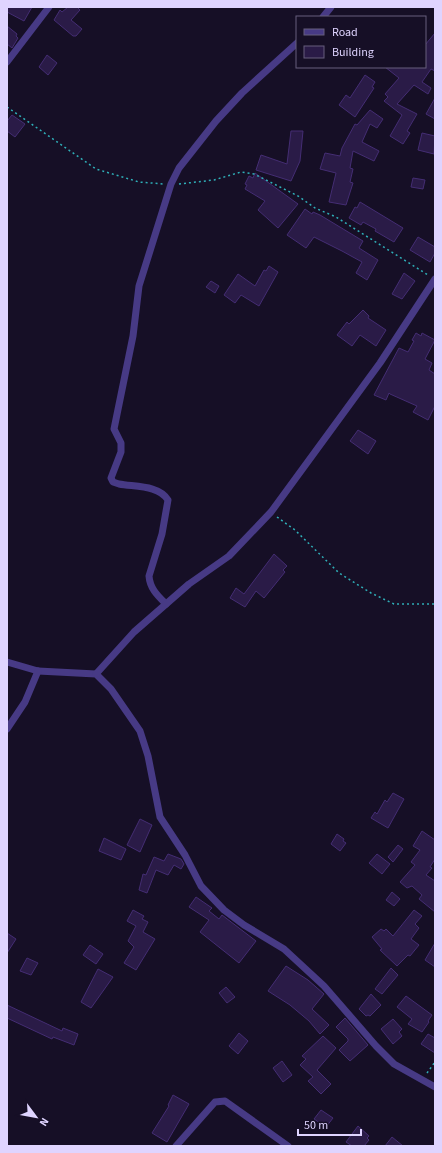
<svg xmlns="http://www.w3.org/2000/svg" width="442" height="1153" viewBox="0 0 442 1153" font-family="'Source Sans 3',sans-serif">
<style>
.building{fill:#2a1b47;stroke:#442d73}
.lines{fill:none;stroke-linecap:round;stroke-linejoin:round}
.path{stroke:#2fafb8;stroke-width:1.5;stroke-dasharray:2 3;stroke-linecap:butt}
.street{stroke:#473a85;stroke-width:7}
</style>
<rect width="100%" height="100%" fill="#160f26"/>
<g class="building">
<polygon points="7,7 32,7 24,21 7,12"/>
<polygon points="68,7 77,7 80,10 71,20 82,29 76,36 73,36 54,20 60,10 62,12"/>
<polygon points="7,26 17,34 16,36 18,38 12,48 7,44"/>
<polygon points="435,33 435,71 431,69 422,82 431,88 428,94 414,85 397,104 417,114 407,131 410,133 403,144 390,136 402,115 384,101 388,97 385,94 399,78 385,67 425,67 425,45"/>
<polygon points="47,55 57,63 48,75 39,67"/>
<polygon points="365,75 375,82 372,87 374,88 355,117 339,105 346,95 350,98"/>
<polygon points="435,98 435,119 426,114"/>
<polygon points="370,110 383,119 377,128 370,124 362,142 379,151 374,161 353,151 350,168 353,169 350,182 353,183 346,205 329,202 336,173 320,169 325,153 340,156 342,148 355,124 357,125"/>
<polygon points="12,115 25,124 15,137 7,131 7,121"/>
<polygon points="291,131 303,131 300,161 291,181 256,170 261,155 287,164"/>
<polygon points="422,133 435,136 434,154 418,150"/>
<polygon points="255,173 298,204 278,228 258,210 265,201 245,189 247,185 245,184 249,176 253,178"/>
<polygon points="413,178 425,180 423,189 411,187"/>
<polygon points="360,202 403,228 394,242 375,231 376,229 363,222 361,225 349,218 355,207 357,208"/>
<polygon points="305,209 312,214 313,212 320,215 363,241 359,248 378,260 367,280 356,273 362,262 342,251 314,237 306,248 287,235"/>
<polygon points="418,237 435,247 435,253 430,262 410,250"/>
<polygon points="269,266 278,272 259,306 241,295 235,303 224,295 238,274 255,286 264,270 266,271"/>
<polygon points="404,273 415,281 402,299 392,294"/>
<polygon points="211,281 219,286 215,293 206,287"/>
<polygon points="363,310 369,316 368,318 386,330 376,346 360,335 352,346 337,335 347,322 349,324"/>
<polygon points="416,333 421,336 422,333 435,340 425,359 432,363 429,370 435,374 435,406 428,420 413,412 417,406 390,394 389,393 386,400 374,395 399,348 408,352 414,341 412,340"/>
<polygon points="358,430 376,441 368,454 350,441"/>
<polygon points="274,554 287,566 283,570 285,572 264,598 256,591 245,607 230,598 236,588 244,594"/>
<polygon points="393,793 404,799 388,828 371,818 375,812 377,814 385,800 387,802"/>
<polygon points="140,819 152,825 140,852 127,845"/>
<polygon points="422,831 435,840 435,859 430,867 432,868 426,875 435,881 435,912 419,899 422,895 412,886 407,888 400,882 415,865 411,862 420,850 413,846"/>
<polygon points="337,834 344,839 343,841 346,843 340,851 331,844"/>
<polygon points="104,838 126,849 121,860 99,851"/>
<polygon points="398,845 403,849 393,862 388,857"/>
<polygon points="168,854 181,859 184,864 181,869 174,865 168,875 156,870 147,893 139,890 143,874 146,875 154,857 164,861"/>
<polygon points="377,854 390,864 382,874 369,863"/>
<polygon points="392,892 400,899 394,906 386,900"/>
<polygon points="196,897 212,908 209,911 219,919 222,915 256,941 239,963 200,932 209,920 189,907"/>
<polygon points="133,910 144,916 142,919 148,922 143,932 155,939 136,970 124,963 134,947 128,941 136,926 127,921"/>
<polygon points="414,910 422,916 415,924 419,928 411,939 419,945 410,956 408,955 397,966 380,950 382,949 372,937 381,929 384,931 386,929 393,936"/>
<polygon points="7,933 16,939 7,953"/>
<polygon points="435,943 435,967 425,960"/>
<polygon points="90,945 103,954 96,964 83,955"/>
<polygon points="27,958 38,963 31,975 20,971"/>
<polygon points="286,966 308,980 324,994 312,1009 329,1025 320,1034 309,1021 290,1005 268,991"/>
<polygon points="391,968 398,975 382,994 375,989"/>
<polygon points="98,969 113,977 91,1008 81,1002"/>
<polygon points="226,987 235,997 227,1003 219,993"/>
<polygon points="371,994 381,1005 370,1016 368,1015 366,1016 359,1009"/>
<polygon points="406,996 432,1015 428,1021 429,1022 422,1032 408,1024 412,1019 397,1007"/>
<polygon points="7,1005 62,1031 63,1028 78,1034 74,1045 53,1037 52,1039 7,1018"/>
<polygon points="345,1018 368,1045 350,1061 339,1050 348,1041 348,1039 336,1027"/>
<polygon points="393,1019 402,1029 399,1032 402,1036 393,1044 381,1029"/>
<polygon points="239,1033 248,1041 238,1054 229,1046"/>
<polygon points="428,1034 435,1038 435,1053 421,1044"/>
<polygon points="323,1036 336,1048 317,1070 331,1084 321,1094 308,1081 313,1077 300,1065 306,1059 302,1056"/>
<polygon points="282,1061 292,1075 283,1082 273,1068"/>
<polygon points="173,1095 189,1104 167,1142 152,1133 169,1106 168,1105"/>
<polygon points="321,1110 333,1118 326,1127 314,1119"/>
<polygon points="358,1126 369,1136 367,1138 369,1140 364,1146 352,1146 346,1142"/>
<polygon points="392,1137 403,1146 385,1146"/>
</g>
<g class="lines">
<g class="path">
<polyline points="7,107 96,169 139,182 164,184"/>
<polyline points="179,184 214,180 241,172 254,174 298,196 315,208 336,217 428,275"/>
<polyline points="277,517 295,530 339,573 371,593 394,604 435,604"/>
<polyline points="427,1073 435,1062"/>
</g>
<g class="street">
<polyline points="323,17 331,7"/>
<polyline points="7,62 49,7"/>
<path d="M166 604C158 596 150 589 149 576L162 534 168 500C159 485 135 487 119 484L113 482 111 478 121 452V443L114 429 133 336 139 286 171 184 179 168 216 121 242 93 297 43"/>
<polyline points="7,662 38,671 96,674 111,689 140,731 148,756 160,817 185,855 201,886 224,910 244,925 284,949 324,986 376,1046 394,1064 435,1087"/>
<polyline points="96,674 134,632 189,584 229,556 271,512 380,363 435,279"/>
<polyline points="7,729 25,702 38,671"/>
<polyline points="176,1146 215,1102 225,1101 288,1146"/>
</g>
</g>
<rect width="442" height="1153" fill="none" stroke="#dfd4ff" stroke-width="16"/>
<rect x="296" y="16" width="130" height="52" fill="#160f26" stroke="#665e7d"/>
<rect x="304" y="29" width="20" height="6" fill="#473a85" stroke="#665e7d"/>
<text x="332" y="36" font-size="12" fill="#dfd4ff">Road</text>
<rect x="304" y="46" width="20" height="12" fill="#2a1b47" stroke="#665e7d"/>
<text x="332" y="56" font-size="12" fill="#dfd4ff">Building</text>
<g transform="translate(36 1117) rotate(122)" stroke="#160f26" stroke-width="3" paint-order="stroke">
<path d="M0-3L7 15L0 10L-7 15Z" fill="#dfd4ff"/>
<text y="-6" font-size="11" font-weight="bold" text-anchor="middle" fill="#dfd4ff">N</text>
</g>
<path d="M298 1129v6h63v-6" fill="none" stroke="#dfd4ff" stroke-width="2"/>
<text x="304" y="1129" font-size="12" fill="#dfd4ff" stroke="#160f26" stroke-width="3" paint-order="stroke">50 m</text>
</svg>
